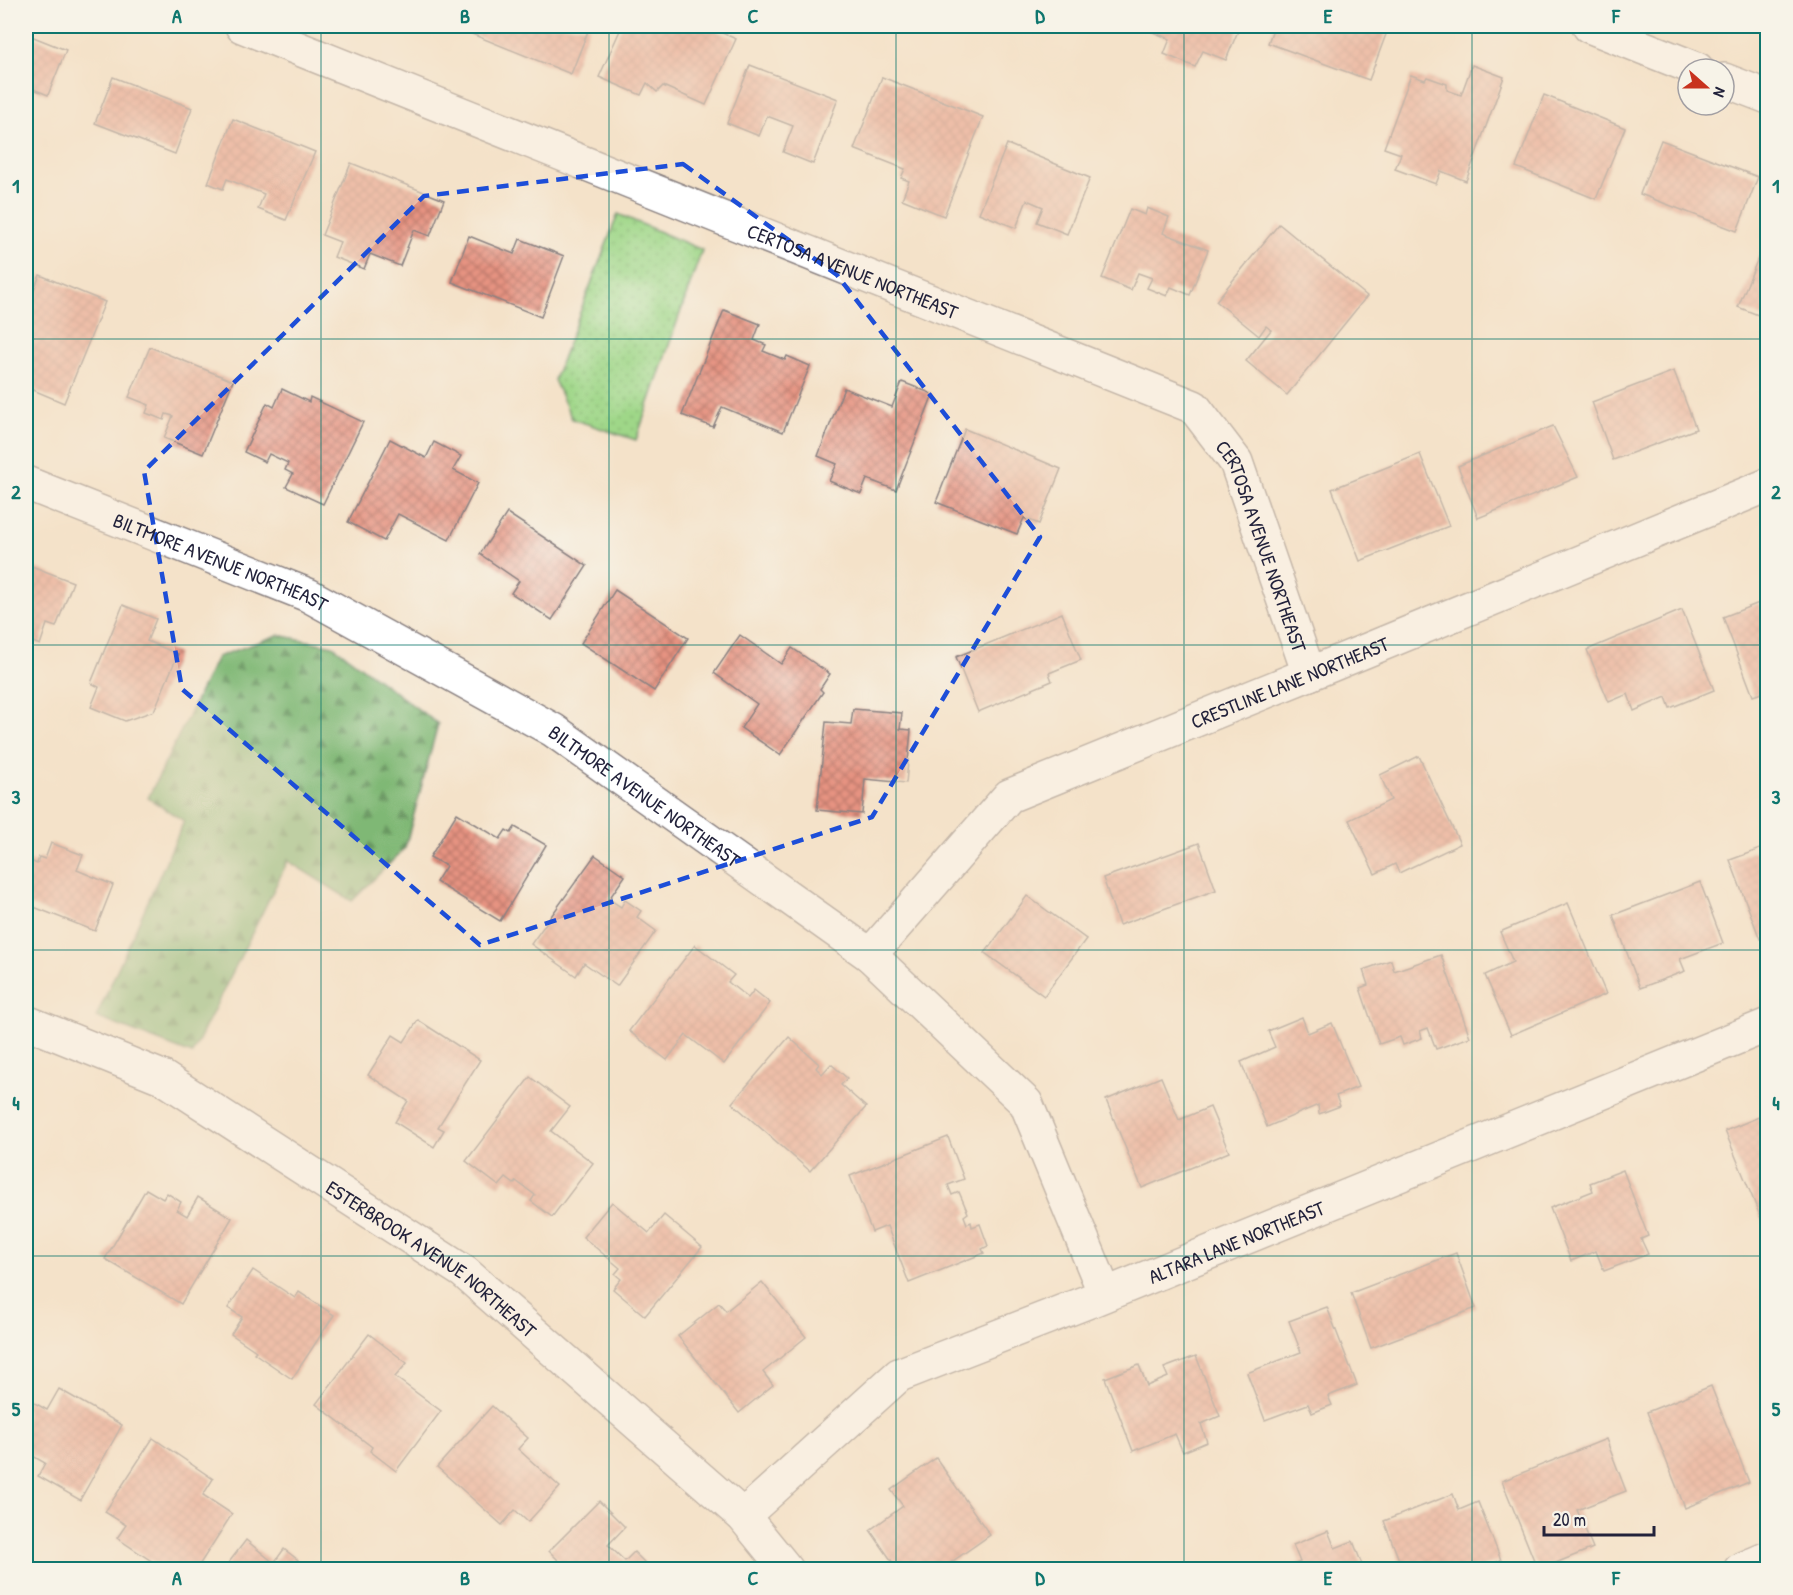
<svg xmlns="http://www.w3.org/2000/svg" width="1793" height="1595" viewBox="0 0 1793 1595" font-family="'Patrick Hand',sans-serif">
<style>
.grass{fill:url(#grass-dots);stroke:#607c62;stroke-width:1.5}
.forest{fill:url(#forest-firs);stroke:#506d58;stroke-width:1.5}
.building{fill:url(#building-cross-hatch)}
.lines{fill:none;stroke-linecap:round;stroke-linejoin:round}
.minor-casing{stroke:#8b8282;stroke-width:36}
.minor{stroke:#fff;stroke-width:33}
.marked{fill:none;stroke:#1d4ed8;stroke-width:4.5;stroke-dasharray:12 8;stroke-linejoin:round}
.grid{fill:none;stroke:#0f766e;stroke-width:1.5;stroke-opacity:0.55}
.labels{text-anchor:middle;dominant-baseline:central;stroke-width:4.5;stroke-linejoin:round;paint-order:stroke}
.street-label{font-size:20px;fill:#22223b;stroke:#f7f3e8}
.neatline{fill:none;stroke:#0f766e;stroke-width:2}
.grid-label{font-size:20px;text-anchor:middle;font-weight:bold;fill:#0f766e}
</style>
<defs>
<pattern id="grass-dots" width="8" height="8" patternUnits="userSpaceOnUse" patternTransform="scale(1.5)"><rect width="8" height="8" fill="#9fd788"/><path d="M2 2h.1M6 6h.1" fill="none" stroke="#89b876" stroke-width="1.8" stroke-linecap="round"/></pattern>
<pattern id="forest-firs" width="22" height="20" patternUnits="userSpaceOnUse" patternTransform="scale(1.5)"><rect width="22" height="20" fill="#7fb874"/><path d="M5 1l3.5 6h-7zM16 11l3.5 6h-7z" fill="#689560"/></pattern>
<pattern id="building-cross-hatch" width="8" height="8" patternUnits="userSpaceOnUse" patternTransform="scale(1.5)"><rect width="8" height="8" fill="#e69381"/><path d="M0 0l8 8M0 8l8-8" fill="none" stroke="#ba786b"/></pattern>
</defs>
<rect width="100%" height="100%" fill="#f7f3e8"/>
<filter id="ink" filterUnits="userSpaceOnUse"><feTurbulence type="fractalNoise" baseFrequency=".0167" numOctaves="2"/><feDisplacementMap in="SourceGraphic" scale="12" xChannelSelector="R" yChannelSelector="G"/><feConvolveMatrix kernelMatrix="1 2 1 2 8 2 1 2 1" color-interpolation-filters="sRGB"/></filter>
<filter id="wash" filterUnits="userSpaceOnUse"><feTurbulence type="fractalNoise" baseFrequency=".008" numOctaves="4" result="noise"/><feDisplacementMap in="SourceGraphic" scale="24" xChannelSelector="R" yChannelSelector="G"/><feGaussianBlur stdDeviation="1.35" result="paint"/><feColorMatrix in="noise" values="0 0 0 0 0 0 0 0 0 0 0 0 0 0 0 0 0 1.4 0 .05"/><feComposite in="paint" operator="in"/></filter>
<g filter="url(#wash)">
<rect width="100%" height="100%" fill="#f4e2c9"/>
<polygon class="grass" points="618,214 702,250 636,440 572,419 554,380"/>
<polygon class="forest" points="278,635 333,646 438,724 405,848 352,901 288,861 192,1054 96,1017 184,821 148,798 217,657"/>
<g id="blocks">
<g class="building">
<polygon points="470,26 590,26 571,74 467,32"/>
<polygon points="622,26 706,26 736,39 706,105 663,86 657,92 647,83 641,95 599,77"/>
<polygon points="1138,26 1240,26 1226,60 1203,51 1195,67 1164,54 1170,39"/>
<polygon points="1274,26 1380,26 1388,29 1369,80 1268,43"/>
<polygon points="26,34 66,50 48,95 26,86"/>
<polygon points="750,65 838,99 813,164 783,152 793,126 767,116 759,136 727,123"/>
<polygon points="1472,65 1504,77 1466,181 1441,171 1436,184 1395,169 1401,154 1384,148 1411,75 1425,80 1427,77 1447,84 1447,90 1461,95"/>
<polygon points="113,77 192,108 175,154 95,123"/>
<polygon points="882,77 983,117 944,216 902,199 909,181 901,178 905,169 854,149"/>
<polygon points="1544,95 1625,128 1596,199 1516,167"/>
<polygon points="233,119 315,152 286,220 258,209 264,194 227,179 223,189 208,183"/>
<polygon points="1661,140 1758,177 1737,231 1640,194"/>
<polygon points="1007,144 1090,178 1067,234 1037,222 1043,207 1027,200 1016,228 979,213"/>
<polygon points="351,163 444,200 430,236 414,230 400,266 370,254 364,269 334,257 340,242 322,235"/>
<polygon points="1147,208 1169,217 1163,233 1208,250 1190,295 1171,287 1167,296 1147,288 1152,278 1138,273 1131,290 1102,278 1130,209 1145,215"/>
<polygon points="1279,224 1367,296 1287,395 1246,361 1271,330 1266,326 1259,336 1216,301"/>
<polygon points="1768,234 1768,319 1738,307"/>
<polygon points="469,236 514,254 520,239 564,256 541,317 452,282"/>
<polygon points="40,275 105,302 64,403 26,387 26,309"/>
<polygon points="724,310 760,324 754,340 766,345 763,351 785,360 787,356 810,366 783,432 722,407 713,427 682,415"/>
<polygon points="150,347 233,381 203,454 164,438 173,416 166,414 164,420 146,413 149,405 129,397"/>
<polygon points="1674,371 1696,429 1613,460 1592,402"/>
<polygon points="902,382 933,394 896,490 867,479 861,494 829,481 837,464 818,456 844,388 892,407"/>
<polygon points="282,389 309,402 310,397 363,422 323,504 286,487 293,474 285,470 288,463 269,454 265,462 244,452 267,403 274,407"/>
<polygon points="1553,426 1578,477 1478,518 1458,466"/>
<polygon points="965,429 1061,469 1039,524 1024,518 1017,534 936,502"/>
<polygon points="390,439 426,458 434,442 461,456 453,470 478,483 449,540 398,514 384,541 348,522"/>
<polygon points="1420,454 1449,526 1360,561 1332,489"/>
<polygon points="507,513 587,566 552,620 511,593 519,581 480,554"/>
<polygon points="26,564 73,582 56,627 47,624 40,645 26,639"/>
<polygon points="615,590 688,638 654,691 581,643"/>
<polygon points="1759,603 1768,628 1768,691 1753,696 1723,617"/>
<polygon points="123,605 156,619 147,641 178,654 154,711 125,721 91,707 99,687 91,683"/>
<polygon points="1682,610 1714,690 1670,708 1666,697 1634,711 1628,694 1609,702 1587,650"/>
<polygon points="1062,613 1081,660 1049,673 1052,681 978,712 956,657"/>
<polygon points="740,635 781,664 792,648 830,674 820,689 823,692 780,755 741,728 757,704 714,673"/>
<polygon points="853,709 902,713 900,729 911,730 906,783 865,779 862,814 817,810 826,722 851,724"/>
<polygon points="1419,756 1460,844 1399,873 1395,864 1375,874 1349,820 1391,800 1380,775"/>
<polygon points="457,813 500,839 506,830 511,833 515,827 546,845 500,921 436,882 446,866 430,857"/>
<polygon points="51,843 83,855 77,870 113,885 95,931 26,904 26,859 37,864 39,857 45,859"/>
<polygon points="1199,843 1216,890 1119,925 1103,878"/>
<polygon points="1768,846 1768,936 1760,939 1730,860"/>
<polygon points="595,855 625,876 609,899 621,907 625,900 641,911 637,917 656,931 617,986 584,963 576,976 531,944"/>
<polygon points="1700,882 1723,943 1680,959 1685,971 1640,988 1613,915"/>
<polygon points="1027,896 1086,939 1044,996 985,953"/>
<polygon points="1568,903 1606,994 1511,1035 1485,975 1513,962 1500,932"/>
<polygon points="695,945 734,975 728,982 748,998 754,990 770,1003 724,1064 686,1035 667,1060 629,1031"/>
<polygon points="1441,955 1470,1037 1436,1049 1428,1028 1420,1031 1422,1038 1403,1045 1400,1037 1379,1044 1360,988 1368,985 1363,970 1391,960 1394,971"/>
<polygon points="1302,1017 1308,1033 1332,1023 1358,1087 1336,1096 1340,1106 1319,1114 1318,1105 1267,1127 1241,1062 1275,1047 1268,1031"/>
<polygon points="418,1020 480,1060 438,1127 444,1130 434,1147 395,1122 408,1101 368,1075 393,1035 404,1042"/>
<polygon points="789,1037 819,1064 816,1068 822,1074 831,1064 847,1078 841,1085 866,1107 810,1171 732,1103"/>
<polygon points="530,1077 570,1107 551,1131 593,1163 552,1217 531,1201 535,1195 516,1181 514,1184 506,1178 499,1186 466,1161"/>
<polygon points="1161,1077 1179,1120 1210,1107 1229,1152 1142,1188 1106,1100"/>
<polygon points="1766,1114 1768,1222 1763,1223 1725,1131"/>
<polygon points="948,1137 964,1179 948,1185 952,1195 959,1192 968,1213 964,1216 967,1224 971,1222 972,1227 980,1224 988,1246 982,1249 984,1253 909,1283 887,1226 872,1232 850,1176"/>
<polygon points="1623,1170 1648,1236 1641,1239 1648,1254 1604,1271 1596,1251 1571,1261 1550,1208 1593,1191 1590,1183"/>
<polygon points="146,1189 163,1199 167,1193 181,1202 177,1210 187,1216 198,1197 232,1218 181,1304 105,1259"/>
<polygon points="612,1202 649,1233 664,1215 702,1247 645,1316 613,1289 621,1279 615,1274 620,1268 583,1237"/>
<polygon points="1456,1253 1476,1308 1371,1348 1351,1293"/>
<polygon points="253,1270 295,1298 299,1292 334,1315 292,1379 254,1353 256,1351 231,1334 242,1317 228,1308"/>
<polygon points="762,1282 806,1337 763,1372 773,1385 739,1413 678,1336 719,1303 726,1311"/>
<polygon points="1327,1307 1357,1385 1328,1396 1332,1405 1312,1413 1308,1404 1265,1420 1247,1373 1301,1352 1289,1321"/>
<polygon points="369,1334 407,1363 395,1377 441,1411 396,1471 370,1451 372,1447 316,1404"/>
<polygon points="1196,1356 1220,1416 1201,1424 1207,1442 1183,1452 1175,1434 1133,1451 1105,1378 1139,1365 1147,1386 1168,1377 1164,1368"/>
<polygon points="1711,1386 1749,1482 1685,1508 1647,1412"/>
<polygon points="59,1389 122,1425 80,1500 38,1476 45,1463 26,1452 26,1398 47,1410"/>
<polygon points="492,1406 528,1438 518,1449 560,1487 528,1522 515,1510 502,1525 437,1467"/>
<polygon points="153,1438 213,1479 203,1495 232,1514 196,1570 165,1570 117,1538 126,1525 105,1512"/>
<polygon points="1606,1439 1626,1491 1577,1510 1593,1548 1538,1570 1502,1481"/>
<polygon points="936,1458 990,1535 940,1570 898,1570 870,1530 903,1506 891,1490"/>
<polygon points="1453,1494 1459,1510 1478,1502 1501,1560 1476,1570 1403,1570 1384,1521"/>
<polygon points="599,1501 625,1527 608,1545 625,1561 634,1552 652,1570 568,1570 549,1551"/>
<polygon points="1328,1531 1335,1548 1353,1541 1364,1570 1281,1570 1300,1562 1293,1545"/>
<polygon points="246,1540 274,1563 284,1549 298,1560 291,1570 223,1570"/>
</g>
</g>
</g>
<g filter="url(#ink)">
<use href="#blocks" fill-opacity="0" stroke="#8b8282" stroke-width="1.5"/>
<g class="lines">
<g class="minor-casing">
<g id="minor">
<path id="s1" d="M242 26 1194 407 1236 462 1309 674"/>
<polyline points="1589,26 1697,69"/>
<polyline points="1724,80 1768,97"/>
<path id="s2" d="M26 483 308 595 553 730 870 955 1026 1103 1105 1294"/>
<path id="s3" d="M870 955 1009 796 1331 665 1768 485"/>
<path id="s4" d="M26 1022 162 1077 464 1272 743 1516 787 1570"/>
<path id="s5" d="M743 1516 899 1375 1092 1300 1768 1025"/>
<polyline points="1740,1570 1768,1558"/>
</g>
</g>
<use href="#minor" class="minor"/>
</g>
</g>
<path d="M0 0H1793V1595H0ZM683 164 837 275 1040 537 872 817 480 945 182 689 144 471 424 196Z" fill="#f4e2c9" fill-opacity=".55" fill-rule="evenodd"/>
<path class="marked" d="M683 164 837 275 1040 537 872 817 480 945 182 689 144 471 424 196Z"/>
<path class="grid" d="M321 26V1570M609 26V1570M896 26V1570M1184 26V1570M1472 26V1570M26 339H1768M26 645H1768M26 950H1768M26 1256H1768"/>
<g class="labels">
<g class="street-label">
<text stroke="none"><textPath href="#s1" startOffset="658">CERTOSA AVENUE NORTHEAST</textPath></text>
<text stroke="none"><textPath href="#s1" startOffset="1182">CERTOSA AVENUE NORTHEAST</textPath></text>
<text stroke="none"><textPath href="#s2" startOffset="210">BILTMORE AVENUE NORTHEAST</textPath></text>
<text stroke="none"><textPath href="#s3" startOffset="514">CRESTLINE LANE NORTHEAST</textPath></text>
<text stroke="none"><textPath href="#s2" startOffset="696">BILTMORE AVENUE NORTHEAST</textPath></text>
<text stroke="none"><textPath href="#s5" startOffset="573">ALTARA LANE NORTHEAST</textPath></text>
<text stroke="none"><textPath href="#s4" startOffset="472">ESTERBROOK AVENUE NORTHEAST</textPath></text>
</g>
</g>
<rect width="1793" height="1595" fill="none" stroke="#f7f3e8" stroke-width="66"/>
<g transform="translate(1706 87) rotate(111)"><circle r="28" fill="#f7f3e8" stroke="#a29fa3" stroke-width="1.5"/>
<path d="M0-4.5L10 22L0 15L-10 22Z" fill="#c8321e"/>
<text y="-9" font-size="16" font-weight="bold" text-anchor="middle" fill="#22223b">N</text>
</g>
<path d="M1544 1526v9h110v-9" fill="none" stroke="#22223b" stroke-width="3"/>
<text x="1553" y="1526" font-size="18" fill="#22223b" stroke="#f7f3e8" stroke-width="4.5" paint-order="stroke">20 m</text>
<rect x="33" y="33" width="1727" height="1529" class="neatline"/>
<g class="grid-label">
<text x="177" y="23">A</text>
<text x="465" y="23">B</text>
<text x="753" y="23">C</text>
<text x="1040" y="23">D</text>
<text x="1328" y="23">E</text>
<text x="1616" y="23">F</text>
<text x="16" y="193">1</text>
<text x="1776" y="193">1</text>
<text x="16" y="499">2</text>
<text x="1776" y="499">2</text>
<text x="16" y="804">3</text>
<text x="1776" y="804">3</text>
<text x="16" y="1110">4</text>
<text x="1776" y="1110">4</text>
<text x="16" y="1416">5</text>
<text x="1776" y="1416">5</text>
<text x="177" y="1585">A</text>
<text x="465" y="1585">B</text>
<text x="753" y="1585">C</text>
<text x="1040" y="1585">D</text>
<text x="1328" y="1585">E</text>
<text x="1616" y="1585">F</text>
</g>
</svg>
